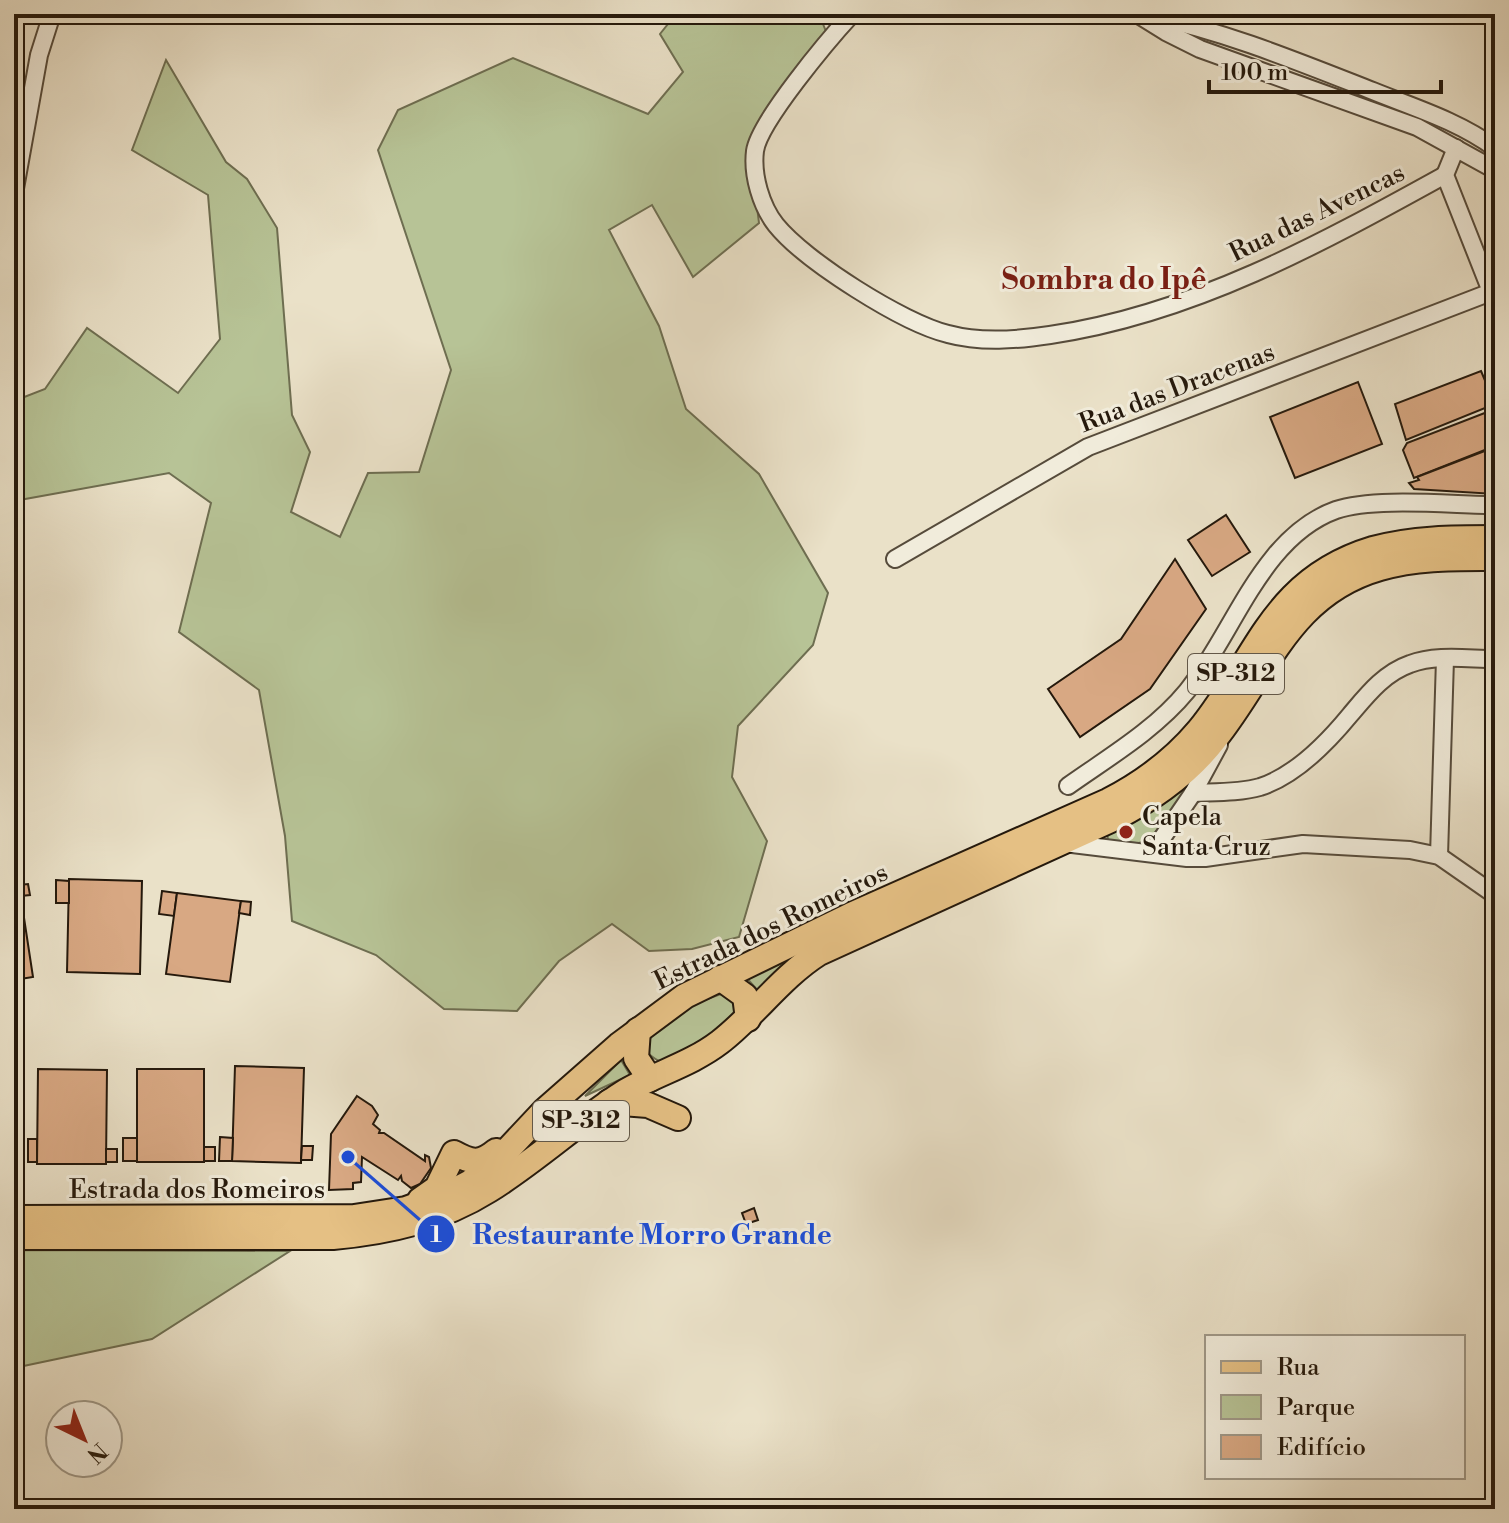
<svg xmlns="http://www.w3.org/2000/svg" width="1509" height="1523" viewBox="0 0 1509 1523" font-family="'Libre Bodoni',serif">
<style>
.green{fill:#b7c396;stroke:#6e6e51;stroke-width:2}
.building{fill:#d8a883;stroke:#25190c;stroke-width:2}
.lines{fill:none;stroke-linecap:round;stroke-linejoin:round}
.minor-casing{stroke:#564b3b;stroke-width:20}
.primary-casing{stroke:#25190c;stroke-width:28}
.minor{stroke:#f1ecdb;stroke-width:16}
.primary{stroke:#e5c084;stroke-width:24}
.poi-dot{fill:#8f2418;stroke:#f1ecdb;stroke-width:3}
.labels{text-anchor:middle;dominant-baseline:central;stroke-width:6;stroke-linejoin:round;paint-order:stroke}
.shield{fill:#f1ecdb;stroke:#62584a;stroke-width:2}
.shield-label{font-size:24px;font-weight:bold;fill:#25190c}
.street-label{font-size:26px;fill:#25190c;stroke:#f1ecdb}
.poi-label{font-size:26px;fill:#25190c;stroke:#f1ecdb;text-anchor:start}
.quarter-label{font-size:30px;font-weight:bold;fill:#7a1f14;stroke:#f1ecdb}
.leader{fill:none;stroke:#1d4ed8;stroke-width:3}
.callout-dot{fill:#1d4ed8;stroke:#f1ecdb;stroke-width:3}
.mark-label{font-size:24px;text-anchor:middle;font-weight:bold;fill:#fff}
.callout-label{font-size:28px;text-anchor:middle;font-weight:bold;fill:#1d4ed8;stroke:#f1ecdb;stroke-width:6;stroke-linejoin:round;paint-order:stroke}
</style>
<rect width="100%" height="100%" fill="#eae1c8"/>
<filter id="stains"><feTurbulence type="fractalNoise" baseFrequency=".0025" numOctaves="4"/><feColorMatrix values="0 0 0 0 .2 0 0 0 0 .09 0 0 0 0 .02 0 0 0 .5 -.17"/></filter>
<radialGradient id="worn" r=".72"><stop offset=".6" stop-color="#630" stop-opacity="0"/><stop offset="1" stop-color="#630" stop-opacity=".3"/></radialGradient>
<g class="green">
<polygon points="676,14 819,14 827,34 749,143 759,223 693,277 652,205 609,230 659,326 686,409 759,474 828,593 813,645 738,726 732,777 767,841 739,937 692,949 649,951 612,924 559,961 517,1011 444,1009 376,955 292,921 285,836 259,690 179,632 211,503 169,473 14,501 14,401 45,389 87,328 178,393 220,339 208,195 132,150 166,60 226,162 247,179 277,228 292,415 310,452 291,512 340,537 368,473 419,472 451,370 378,150 398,110 513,58 648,114 683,72 660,34"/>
<polygon points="1204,767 1151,838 1137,844 1108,840 1107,833"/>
<polygon points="806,946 759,992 744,975"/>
<path d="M721 994 734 1001V1013C715 1036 687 1053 659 1061 645 1054 646 1050 648 1036L696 1003Z"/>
<polygon points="621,1060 630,1075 585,1096"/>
<polygon points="14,1250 290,1251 152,1339 14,1368"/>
</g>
<g class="building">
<polygon points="1481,371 1495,404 1406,440 1395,404"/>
<polygon points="1358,382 1382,444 1295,478 1270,417"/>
<polygon points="1495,409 1495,446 1414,478 1403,450 1407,443"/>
<polygon points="1495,447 1495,494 1414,489 1409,483 1419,480 1417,477"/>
<polygon points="1226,515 1250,552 1212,576 1188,540"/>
<polygon points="1175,559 1206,609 1150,689 1080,737 1048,689 1121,639"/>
<polygon points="69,879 142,881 140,974 67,972"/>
<polygon points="56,880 69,881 69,903 56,903"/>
<polygon points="28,884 30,895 21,896 19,885"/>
<polygon points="19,885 33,977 14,980 14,886"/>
<polygon points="162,891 177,893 174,916 159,914"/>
<polygon points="177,893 241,901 230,982 166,974"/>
<polygon points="241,901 251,902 250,915 239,913"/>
<polygon points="235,1066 304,1068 301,1163 232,1161"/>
<polygon points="38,1069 107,1070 106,1164 37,1164"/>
<rect x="137" y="1069" width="67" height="93"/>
<polygon points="14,1071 15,1071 14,1164"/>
<polygon points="357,1096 372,1106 378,1115 373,1124 380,1130 379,1133 384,1133 425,1161 425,1155 429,1157 431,1168 420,1184 411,1188 402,1181 401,1176 398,1180 362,1157 361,1182 353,1183 353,1189 329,1190 331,1134"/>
<polygon points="220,1137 233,1138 232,1161 219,1161"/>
<rect x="123" y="1138" width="14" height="23"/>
<rect x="28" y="1139" width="9" height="23"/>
<polygon points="302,1146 313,1146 312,1160 301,1160"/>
<rect x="204" y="1147" width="11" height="14"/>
<polygon points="15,1149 24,1149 24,1162 14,1162"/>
<rect x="106" y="1149" width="11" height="13"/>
<polygon points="754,1208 758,1220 746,1224 742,1213"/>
</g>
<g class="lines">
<g class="minor-casing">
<g id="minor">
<path d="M852 14C829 39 759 122 755 151 752 175 761 206 776 225 805 261 903 323 948 334 981 343 1017 340 1050 335 1193 314 1320 244 1445 175"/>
<polyline points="1137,14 1166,32 1200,49 1417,127 1495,170"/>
<path d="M1146 15C1224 31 1299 62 1373 91 1415 108 1458 121 1495 148"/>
<polyline points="1456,148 1445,175 1494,299"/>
<polyline points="14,194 39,55 52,14"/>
<polyline points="895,559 1088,447 1491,292"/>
<path d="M1068 786C1109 757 1155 730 1187 691 1234 633 1261 537 1336 510 1374 497 1453 505 1495 505"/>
<path d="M1193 793C1214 792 1239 793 1260 787 1294 776 1327 743 1350 715 1367 695 1384 673 1410 664 1436 654 1468 659 1495 659"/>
<polyline points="1064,843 1187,858 1205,858 1303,844 1410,850 1439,856 1495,895"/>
<polyline points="1152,853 1193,793 1219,745"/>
<polyline points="1439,856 1445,659"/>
</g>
</g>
<g class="primary-casing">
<g id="primary">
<polyline points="720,978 745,996 748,1019"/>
<polyline points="638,1030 636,1058 650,1079"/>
<polyline points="609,1102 648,1105 678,1118"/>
<path d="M420 1200 437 1188 454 1153C472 1163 480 1164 496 1151"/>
<path d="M14 1218 354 1217 406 1209 448 1194 469 1183 499 1159 544 1111 619 1045 685 996 851 915 1108 801C1143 783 1173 761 1199 730 1258 658 1271 580 1373 549 1412 538 1455 538 1495 538"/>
<path d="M14 1237H333C389 1232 441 1220 489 1190 536 1161 576 1123 623 1093 654 1074 690 1065 720 1042 755 1015 781 977 819 953L1115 818C1154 798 1188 774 1215 739 1268 673 1289 594 1380 568 1417 557 1457 558 1495 558"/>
</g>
</g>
<use href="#minor" class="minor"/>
<use href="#primary" class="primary"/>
</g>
<circle class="poi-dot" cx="1126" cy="832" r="8"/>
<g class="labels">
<g class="shield">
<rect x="1188" y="654" width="96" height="40" rx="6"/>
<rect x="533" y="1101" width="96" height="40" rx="6"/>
</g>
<g class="shield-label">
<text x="1236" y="674">SP-312</text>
<text x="581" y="1121">SP-312</text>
</g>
<g class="street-label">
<text transform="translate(1317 213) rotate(-26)">Rua das Avencas</text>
<text transform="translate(1177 388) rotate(-21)">Rua das Dracenas</text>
<text transform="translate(771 927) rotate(-26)">Estrada dos Romeiros</text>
<text x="197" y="1190">Estrada dos Romeiros</text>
</g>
<g class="poi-label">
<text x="1142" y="817">Capela<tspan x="1142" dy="30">Santa Cruz</tspan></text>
</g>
<g class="quarter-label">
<text x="1104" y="280">Sombra do Ipê</text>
</g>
</g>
<path class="leader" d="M348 1157L436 1234"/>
<g class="callout-dot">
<circle cx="348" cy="1157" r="8"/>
<circle cx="436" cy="1234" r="20"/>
</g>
<g class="mark-label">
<text x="436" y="1242">1</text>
</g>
<g class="callout-label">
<text x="652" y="1244">Restaurante Morro Grande</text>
</g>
<rect width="1509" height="1523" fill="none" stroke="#eae1c8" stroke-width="48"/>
<rect x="16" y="16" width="1477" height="1491" fill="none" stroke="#25190c" stroke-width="4"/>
<rect x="24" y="24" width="1461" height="1475" fill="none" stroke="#25190c" stroke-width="2"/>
<rect x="1205" y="1335" width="260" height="144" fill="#f1ecdb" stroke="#9f9888" stroke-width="2"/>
<rect x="1221" y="1361" width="40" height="12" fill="#e5c084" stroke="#9f9888" stroke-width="2"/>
<text x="1277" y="1375" font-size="24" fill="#25190c">Rua</text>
<rect x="1221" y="1395" width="40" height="24" fill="#b7c396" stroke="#9f9888" stroke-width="2"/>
<text x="1277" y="1415" font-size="24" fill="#25190c">Parque</text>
<rect x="1221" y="1435" width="40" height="24" fill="#d8a883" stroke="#9f9888" stroke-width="2"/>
<text x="1277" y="1455" font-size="24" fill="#25190c">Edifício</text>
<g transform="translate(84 1439) rotate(137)"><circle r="38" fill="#f1ecdb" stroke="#9f9888" stroke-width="2"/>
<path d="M0-6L14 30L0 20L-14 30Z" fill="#8f2418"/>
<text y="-12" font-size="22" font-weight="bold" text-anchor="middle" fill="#25190c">N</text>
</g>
<path d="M1209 80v12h232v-12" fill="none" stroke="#25190c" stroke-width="4"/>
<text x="1221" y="80" font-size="24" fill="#25190c" stroke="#f1ecdb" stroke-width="6" paint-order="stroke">100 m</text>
<rect width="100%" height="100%" filter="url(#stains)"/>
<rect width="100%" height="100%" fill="url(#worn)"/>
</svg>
